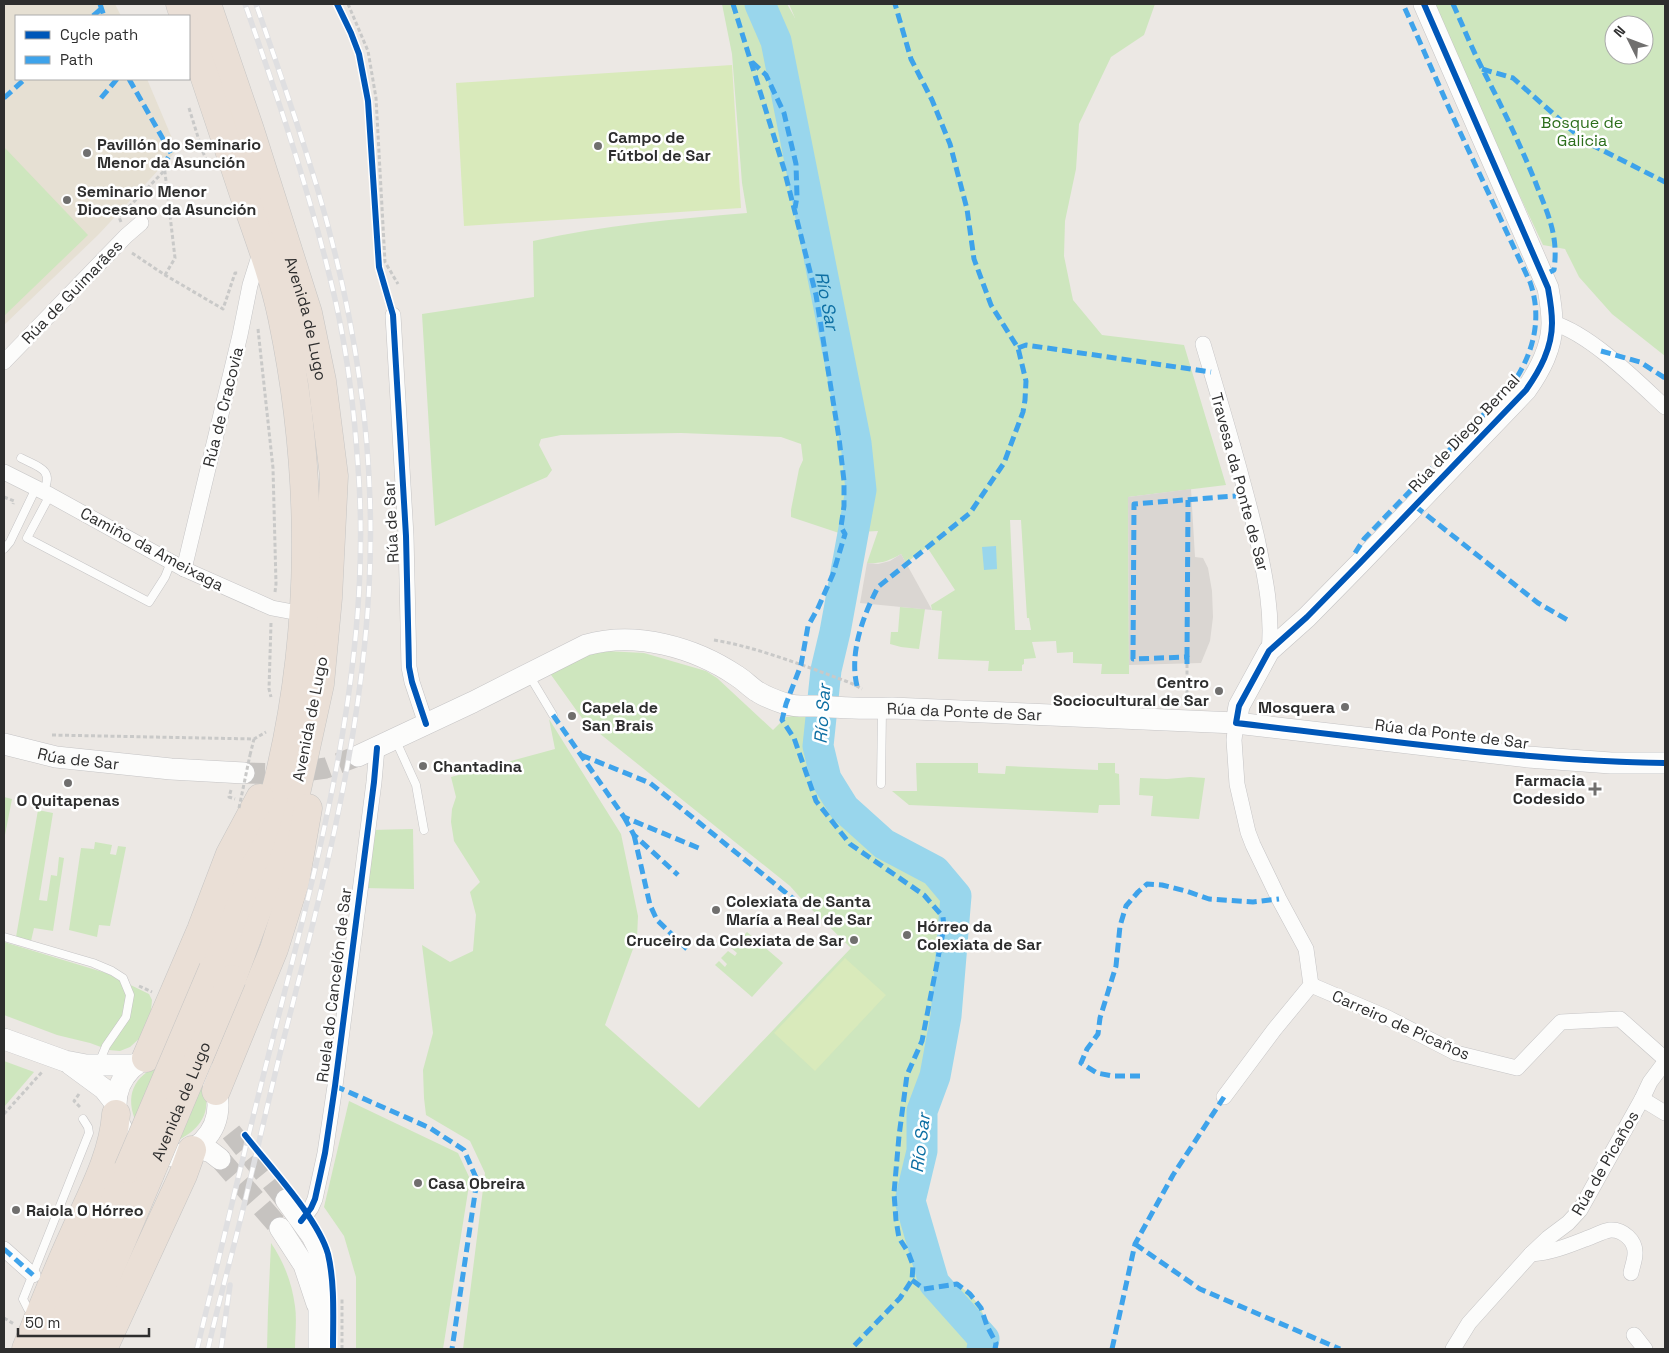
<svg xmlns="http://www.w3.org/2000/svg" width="1669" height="1353" viewBox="0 0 1669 1353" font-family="'Space Grotesk',sans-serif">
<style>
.education{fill:#e6e0d3}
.green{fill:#cee6be;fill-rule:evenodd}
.pitch{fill:#d9eabb}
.plaza{fill:#dad6d2}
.water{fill:#99d6ec}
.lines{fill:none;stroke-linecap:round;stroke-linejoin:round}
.river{stroke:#99d6ec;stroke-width:31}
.secondary-tunnel{stroke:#c6c3c0;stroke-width:21;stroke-dasharray:21 11;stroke-linecap:butt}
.lane-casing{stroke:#c5c4c5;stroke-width:9}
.street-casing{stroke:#c5c4c5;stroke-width:16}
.secondary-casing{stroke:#c5c4c5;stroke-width:22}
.highway-casing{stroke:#c6c5c4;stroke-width:29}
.path{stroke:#c9c9c8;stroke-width:3;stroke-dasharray:4 2.5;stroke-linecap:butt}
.lane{stroke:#fcfcfb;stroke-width:8}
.street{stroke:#fcfcfb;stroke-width:15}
.secondary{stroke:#fcfcfb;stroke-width:21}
.highway{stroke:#eadfd6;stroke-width:28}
.rail-casing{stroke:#dfdfe1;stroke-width:5.5}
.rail{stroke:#fff;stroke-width:4;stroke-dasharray:11;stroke-linecap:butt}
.highway-bridge-casing{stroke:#c6c5c4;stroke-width:29;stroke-linecap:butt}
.path-bridge{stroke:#c9c9c8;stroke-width:3;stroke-dasharray:4 2.5;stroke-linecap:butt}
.highway-bridge{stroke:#eadfd6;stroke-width:28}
.quiet{stroke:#3ea3eb;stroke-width:5;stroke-dasharray:10 5;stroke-linecap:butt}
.cycleway-casing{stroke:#fff;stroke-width:9}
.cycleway{stroke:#0057b8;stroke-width:6}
.poi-dot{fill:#706f6e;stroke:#fff;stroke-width:2}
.labels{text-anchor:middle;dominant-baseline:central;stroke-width:5;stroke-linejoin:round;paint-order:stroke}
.park-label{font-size:16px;fill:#2c6e1b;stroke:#fff}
.poi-label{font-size:16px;font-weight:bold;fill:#2e2e2e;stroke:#fff;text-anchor:start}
.street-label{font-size:16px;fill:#2e2e2e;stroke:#fff}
.water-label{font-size:18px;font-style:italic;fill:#0d6fa3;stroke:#fff}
</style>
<rect width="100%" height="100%" fill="#ece8e4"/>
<polygon class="education" points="4,4 115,4 121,16 16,16 16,79 147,79 177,150 98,235 4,325"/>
<g class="green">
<path d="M722 4H787L795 18 789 4H1155L1144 35 1111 57 1079 124 1076 169 1065 221 1064 256 1073 300 1102 335 1184 345 1226 485 1128 497 1129 674H1101L1102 664 1073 663V652L1057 653 1056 641 1032 642 1036 658 1024 659V664L1022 665V671H988L989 661 938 659 942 611 932 610 931 605 955 590 927 547 906 563 901 554C889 561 880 564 867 563L878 531 839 533 791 517V510L799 469 803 460 801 444 781 437 681 433 561 435 541 439 539 445 552 470 547 477 435 526 422 314 534 297 533 241C604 225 675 219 747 213L742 183 732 54ZM1010 520H1021L1027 618H1029L1031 630H1015Z"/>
<path d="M1433 4H1665V356L1612 314 1579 277 1565 249 1543 245 1469 88ZM1614 25H1644V55H1614Z"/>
<polygon points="5,148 88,235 4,316 4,149"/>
<polygon points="900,607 925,609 919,649 901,647 890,644 891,632 898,632"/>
<polygon points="605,651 644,653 706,671 717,678 773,730 786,717 808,714 806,726 819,784 841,811 883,849 933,876 952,899 949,939 942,986 941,1014 929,1074 917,1107 916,1149 903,1201 931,1287 957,1284 970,1294 981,1308 987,1326 996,1343 995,1349 463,1349 485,1173 470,1141 426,1115 424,1098 423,1070 433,1033 422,945 450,962 473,951 476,915 470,892 480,882 454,841 451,822 452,809 456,797 451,777 555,749 549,719 621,834 638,916 637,938 605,1025 699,1108 851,948 806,904 790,886 584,721 549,672 592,654"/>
<polygon points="916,763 978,763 978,773 1005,774 1006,766 1098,770 1098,763 1115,763 1115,773 1119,774 1120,805 1099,805 1098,813 909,805 892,791 917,791"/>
<polygon points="1190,777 1205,778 1199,819 1151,816 1153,796 1139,795 1140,778 1167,779"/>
<polygon points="4,797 12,799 4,840"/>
<polygon points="38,810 53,813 39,900 47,901 51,875 57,876 59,857 64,858 53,931 34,928 31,941 16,937"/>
<polygon points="413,829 414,889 363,888 371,830"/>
<polygon points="95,842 112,845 110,854 116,855 118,846 126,847 110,926 99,925 97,937 69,930 81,848 94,849"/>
<polygon points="747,932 783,963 752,997 715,965 719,961 725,967 727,964 721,958 728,951 735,956 737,953 731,948 738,940 744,945 746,943 741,938"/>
<polygon points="4,942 106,973 149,994 152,1000 150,1021 142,1036 130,1047 120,1051 109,1050 90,1043 57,1035 4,1015"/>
<polygon points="4,1061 34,1072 4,1107"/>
<path d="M161 1065C169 1068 194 1075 198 1079 202 1083 204 1089 205 1094 211 1115 196 1132 178 1140L137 1124C124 1097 133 1075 161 1065Z"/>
<polygon points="349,1101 458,1153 470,1179 443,1349 356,1349 356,1277 344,1236 324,1207"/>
<path d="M271 1243C284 1262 292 1283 295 1306 297 1320 295 1335 295 1349H267L268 1310Z"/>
</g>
<g class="pitch">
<polygon points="732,65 741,208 464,226 456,83"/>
<polygon points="845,958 886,995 815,1071 774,1033"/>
</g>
<g class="plaza">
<polygon points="1191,489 1195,557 1203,558 1208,568 1212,591 1213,617 1210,641 1201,663 1129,665 1128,497"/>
<polygon points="901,554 906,563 932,610 860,603 867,563 878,564 890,561"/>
</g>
<polygon class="water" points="996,546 997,569 984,570 982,547"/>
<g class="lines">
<path class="river" id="s1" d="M760 4 776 41 856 443 861 490 835 632 826 670 818 746 826 779 844 808 884 844 935 871 956 896 946 1016 935 1076 922 1111V1151L910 1201 934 1283 984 1339 982 1349"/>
<g class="secondary-tunnel">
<polyline points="244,773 285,774 326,768 358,756"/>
<polyline points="231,1132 286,1200"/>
<polyline points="220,1159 280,1228"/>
</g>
<g class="lane-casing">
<g id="lane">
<path d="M21 458C38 467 55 469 43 492"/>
<polyline points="50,495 27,538 149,602 165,577 171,562"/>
<polyline points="4,549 10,542 36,488"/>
<polyline points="529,675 553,715"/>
<polyline points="396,741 416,785 424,830"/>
<polyline points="881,784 882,710"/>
<polyline points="4,937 93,963 112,971 123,978 130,995 126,1017 106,1046 99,1063"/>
<polyline points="36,1313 28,1309 23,1299 89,1133 88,1127 83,1119"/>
</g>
</g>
<g class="street-casing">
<g id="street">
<polyline points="393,315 406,536 409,667 412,682 426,724"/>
<path d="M1553 323C1590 334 1636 380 1665 407"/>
<path d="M1203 344C1222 408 1242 473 1257 538 1265 576 1273 613 1269 651"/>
<polyline points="4,362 126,236 141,223"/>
<polyline points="4,472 50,495 184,569 272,608 304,614"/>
<polyline points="184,569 240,335 250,285 261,250"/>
<polyline points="1311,985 1386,1017 1456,1053 1517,1068 1561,1022 1620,1019 1665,1059"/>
<polyline points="1224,1097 1274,1030 1311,985 1306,949 1279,899 1253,845 1248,832 1237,784 1234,740 1236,723"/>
<polyline points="1642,1099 1665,1113"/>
<polyline points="301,1221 311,1208 315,1199 325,1153 335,1086 374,782 377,748"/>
<polyline points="4,1249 33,1275"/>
<path d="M1531 1254C1551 1253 1570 1245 1588 1238 1594 1236 1603 1231 1610 1230 1623 1229 1636 1241 1635 1254 1635 1260 1632 1267 1631 1273"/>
<polyline points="1634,1335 1645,1349"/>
<polyline points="1453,1349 1469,1323 1531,1254 1548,1238 1568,1223 1580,1210 1642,1099 1650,1082 1665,1062"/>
</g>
</g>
<g class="secondary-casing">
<g id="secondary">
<path d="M1236 723 1239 706 1269 651 1307 617 1360 563 1526 390C1540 370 1552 348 1552 323 1552 311 1550 299 1548 288L1424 4"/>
<path id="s2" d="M4 744 56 757 171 769 244 773"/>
<path id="s3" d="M358 756 473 702 586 645C636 631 694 647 737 676 745 681 751 688 758 692 766 697 777 701 786 704 796 707 807 706 816 706 842 708 867 709 892 708L1236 723 1528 757 1611 763H1665"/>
<polyline points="4,1039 65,1061 86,1065 134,1065"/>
<circle cx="167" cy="1105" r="51"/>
<polyline points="70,1064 104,1089 115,1103"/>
<polyline points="196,1147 211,1152 220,1159"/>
<polyline points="286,1200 312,1236 318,1248 324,1274 319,1311 319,1349"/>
<polyline points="280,1228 304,1265 317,1304"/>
</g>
</g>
<g class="highway-casing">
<g id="highway">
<polyline points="180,4 184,16"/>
<path id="s4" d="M207 4 250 130 308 313 322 381 334 476 328 598 320 684 290 821 232 979"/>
<path d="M189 30C207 84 225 138 243 192 257 233 273 274 282 317 314 470 315 629 278 781 262 845 237 907 213 969"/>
<polyline points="146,1058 201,930 230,854 260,798"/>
<polyline points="216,1091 274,949 295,882 308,808"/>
<path d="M26 1349C41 1311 56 1273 73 1236 90 1197 113 1157 116 1114"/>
<polyline points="53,1349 128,1169"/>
<polyline points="76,1349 150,1174"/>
<polyline points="103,1349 183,1175 192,1150"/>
</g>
</g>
<g class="path">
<polyline points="348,4 368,51 376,98 385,262 398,284"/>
<polyline points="189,108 202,150 210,168"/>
<polyline points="164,164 175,258 165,275"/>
<polyline points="121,222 119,217 165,170"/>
<polyline points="132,253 165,275 223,309 235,273 239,273"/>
<polyline points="258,329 273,468 276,584 275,592"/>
<polyline points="4,497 14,501 13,504"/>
<polyline points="271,623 269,689 271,697"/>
<path d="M714 640C750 646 785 659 819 671 833 677 849 681 862 689"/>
<polyline points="1187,664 1187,703"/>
<polyline points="52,735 254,739 266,732"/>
<polyline points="250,755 254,739"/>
<polyline points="231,790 229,797 235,799"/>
<polyline points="139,986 152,992"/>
<polyline points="79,1094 74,1101 81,1108"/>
<polyline points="4,1114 42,1072"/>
<polyline points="4,1318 14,1324"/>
<polyline points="342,1349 342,1297"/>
</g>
<use href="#lane" class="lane"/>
<use href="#street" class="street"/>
<use href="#secondary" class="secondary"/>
<use href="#highway" class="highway"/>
<g class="rail-casing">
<g id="rail">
<path d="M197 1349C223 1242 248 1134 276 1026 322 844 373 656 358 467 354 405 346 342 331 282 308 187 277 95 245 4"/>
<path d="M208 1349C219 1300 233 1251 245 1201 259 1143 272 1084 287 1026 331 855 376 679 370 501 367 398 348 293 319 194 300 130 278 67 256 4"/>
<polyline points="221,1349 230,1285"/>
</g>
</g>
<use href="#rail" class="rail"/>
<g class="highway-bridge-casing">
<g id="highway-bridge">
<polyline points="128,1169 213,969"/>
<path id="s5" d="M150 1174 232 979"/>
</g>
</g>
<polyline class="path-bridge" points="239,808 250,755"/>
<use href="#highway-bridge" class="highway-bridge"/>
<g class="quiet">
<polyline points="100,4 104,16"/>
<polyline points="733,4 784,169 816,295 839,438 844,481 844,506 841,527 845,534 833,574 818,608 808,626 801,665 786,704 782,720 794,738 816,801 850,844 924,895 943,917 944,927 922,1041 907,1075 899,1136 894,1193 896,1220 899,1238 908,1252 913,1265 912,1280 900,1298 851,1349"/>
<path d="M1453 4C1463 26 1472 49 1483 70 1502 107 1519 142 1535 181 1547 213 1559 234 1554 270L1550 272"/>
<polyline points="93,16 101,9"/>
<polyline points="752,62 766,75 784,113 796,164 797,197 795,208"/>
<polyline points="1482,69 1513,78 1584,141 1665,182"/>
<polyline points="129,79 171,153 164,164"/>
<polyline points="4,98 25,79"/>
<polyline points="101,98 117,79"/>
<polyline points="1018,348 1026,345 1211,372"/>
<polyline points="1601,351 1640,362 1665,378"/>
<polyline points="1415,506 1538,603 1571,622"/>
<path d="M1355 553 1364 539 1512 385C1533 354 1543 319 1530 282L1453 117 1403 4"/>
<polyline points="1187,657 1188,500"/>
<polyline points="1187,664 1187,657 1133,659 1134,504 1247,495"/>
<path d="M857 686C849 653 863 616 878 587L970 513 1004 463 1023 412 1025 400 1026 381 1018 348 991 305 974 259 967 209 950 144 932 100 911 59 895 4"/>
<polyline points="553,715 624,817 701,849"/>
<polyline points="581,755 650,783 796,901"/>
<polyline points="624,817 634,835 678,875"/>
<polyline points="634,835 650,905 657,920 687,949"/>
<polyline points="1140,1076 1113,1076 1097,1073 1081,1063 1087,1049 1098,1034 1100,1018 1116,966 1120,926 1126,906 1138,892 1147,884 1162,885 1186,891 1209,899 1253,902 1279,899"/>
<polyline points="335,1086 430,1128 464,1150 477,1180 452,1349"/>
<polyline points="1135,1244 1200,1289 1340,1349"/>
<polyline points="4,1249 33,1275"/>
<polyline points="912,1280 924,1289 957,1284 970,1294 981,1308 987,1326 996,1343 995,1349"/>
<polyline points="1112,1349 1135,1244 1173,1175 1224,1097"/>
</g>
<g class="cycleway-casing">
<g id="cycleway">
<polyline points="337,4 351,33 359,54 368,101 379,267 393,315 406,536 409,667 412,682 426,724"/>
<path d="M1424 4 1548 288C1550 299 1552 311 1552 323 1552 348 1540 370 1526 390L1360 563 1307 617 1269 651 1239 706 1236 723C1379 739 1522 761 1665 763"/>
<path d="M245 1135C269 1166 318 1218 328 1254 335 1284 333 1318 333 1349"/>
<polyline points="301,1221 311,1208 315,1199 325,1153 335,1086 374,782 377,748"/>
</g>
</g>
<use href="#cycleway" class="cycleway"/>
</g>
<g class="poi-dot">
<circle cx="598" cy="146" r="5"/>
<circle cx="87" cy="153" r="5"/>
<circle cx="67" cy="200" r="5"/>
<circle cx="1219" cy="691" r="5"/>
<circle cx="1345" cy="707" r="5"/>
<circle cx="572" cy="716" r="5"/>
<circle cx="423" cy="766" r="5"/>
<circle cx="68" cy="783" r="5"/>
<path d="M1592.5 781.5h5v5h5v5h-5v5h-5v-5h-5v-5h5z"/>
<circle cx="716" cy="910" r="5"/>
<circle cx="907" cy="935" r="5"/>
<circle cx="854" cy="940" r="5"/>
<circle cx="418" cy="1183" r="5"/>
<circle cx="16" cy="1210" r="5"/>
</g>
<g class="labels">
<g class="park-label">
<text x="1582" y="122">Bosque de<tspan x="1582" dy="18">Galicia</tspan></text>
</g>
<g class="poi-label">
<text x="608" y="137">Campo de<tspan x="608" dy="18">Fútbol de Sar</tspan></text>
<text x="97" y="144">Pavillón do Seminario<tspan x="97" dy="18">Menor da Asunción</tspan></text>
<text x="77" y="191">Seminario Menor<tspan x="77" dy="18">Diocesano da Asunción</tspan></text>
<text x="1209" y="682" text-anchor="end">Centro<tspan x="1209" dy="18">Sociocultural de Sar</tspan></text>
<text x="582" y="707">Capela de<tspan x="582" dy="18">San Brais</tspan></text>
<text x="1335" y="707" text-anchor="end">Mosquera</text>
<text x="433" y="766">Chantadina</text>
<text x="1585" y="780" text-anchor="end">Farmacia<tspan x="1585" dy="18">Codesido</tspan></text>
<text x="68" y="800" text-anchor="middle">O Quitapenas</text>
<text x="726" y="901">Colexiata de Santa<tspan x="726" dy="18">María a Real de Sar</tspan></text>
<text x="917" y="926">Hórreo da<tspan x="917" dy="18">Colexiata de Sar</tspan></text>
<text x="844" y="940" text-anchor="end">Cruceiro da Colexiata de Sar</text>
<text x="428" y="1183">Casa Obreira</text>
<text x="26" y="1210">Raiola O Hórreo</text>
</g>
<g class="street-label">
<text transform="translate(72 292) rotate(-46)">Rúa de Guimarães</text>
<text stroke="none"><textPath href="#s4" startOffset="330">Avenida de Lugo</textPath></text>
<text transform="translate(223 407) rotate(-76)">Rúa de Cracovia</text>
<text transform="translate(1464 433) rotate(-47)">Rúa de Diego Bernal</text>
<text transform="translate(1240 482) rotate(75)">Travesa da Ponte de Sar</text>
<text transform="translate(391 522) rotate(-93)">Rúa de Sar</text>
<text transform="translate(152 549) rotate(28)">Camiño da Ameixaga</text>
<text stroke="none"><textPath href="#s3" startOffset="648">Rúa da Ponte de Sar</textPath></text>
<text transform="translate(310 719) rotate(-79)">Avenida de Lugo</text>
<text transform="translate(1452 734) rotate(7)">Rúa da Ponte de Sar</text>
<text stroke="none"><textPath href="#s2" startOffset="76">Rúa de Sar</textPath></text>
<text transform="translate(334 985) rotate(-83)">Ruela do Cancelón de Sar</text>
<text transform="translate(1401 1025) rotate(24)">Carreiro de Picaños</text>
<text stroke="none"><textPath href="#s5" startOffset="79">Avenida de Lugo</textPath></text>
<text transform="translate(1605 1163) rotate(-60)">Rúa de Picaños</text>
</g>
<g class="water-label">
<text stroke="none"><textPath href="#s1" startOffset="305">Río Sar</textPath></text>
<text transform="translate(822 714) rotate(-86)">Río Sar</text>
<text transform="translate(920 1143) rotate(-83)">Río Sar</text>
</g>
</g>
<rect width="1669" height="1353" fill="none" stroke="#2e2e2e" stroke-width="10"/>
<rect x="15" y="15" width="175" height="65" fill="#ffffff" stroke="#ababab"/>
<rect x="25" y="31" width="25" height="8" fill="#0057b8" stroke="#ababab"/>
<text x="60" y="40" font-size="15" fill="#2e2e2e">Cycle path</text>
<rect x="25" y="56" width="25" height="8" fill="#3ea3eb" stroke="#ababab"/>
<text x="60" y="65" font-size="15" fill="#2e2e2e">Path</text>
<g transform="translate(1629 40) rotate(312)"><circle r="24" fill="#ffffff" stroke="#ababab"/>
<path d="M0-4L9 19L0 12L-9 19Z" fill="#706f6e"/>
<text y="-8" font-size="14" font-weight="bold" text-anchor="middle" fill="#2e2e2e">N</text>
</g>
<path d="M18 1328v8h131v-8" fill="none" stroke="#2e2e2e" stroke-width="2.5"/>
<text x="25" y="1328" font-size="15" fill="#2e2e2e" stroke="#ffffff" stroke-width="4" paint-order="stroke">50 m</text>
</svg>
